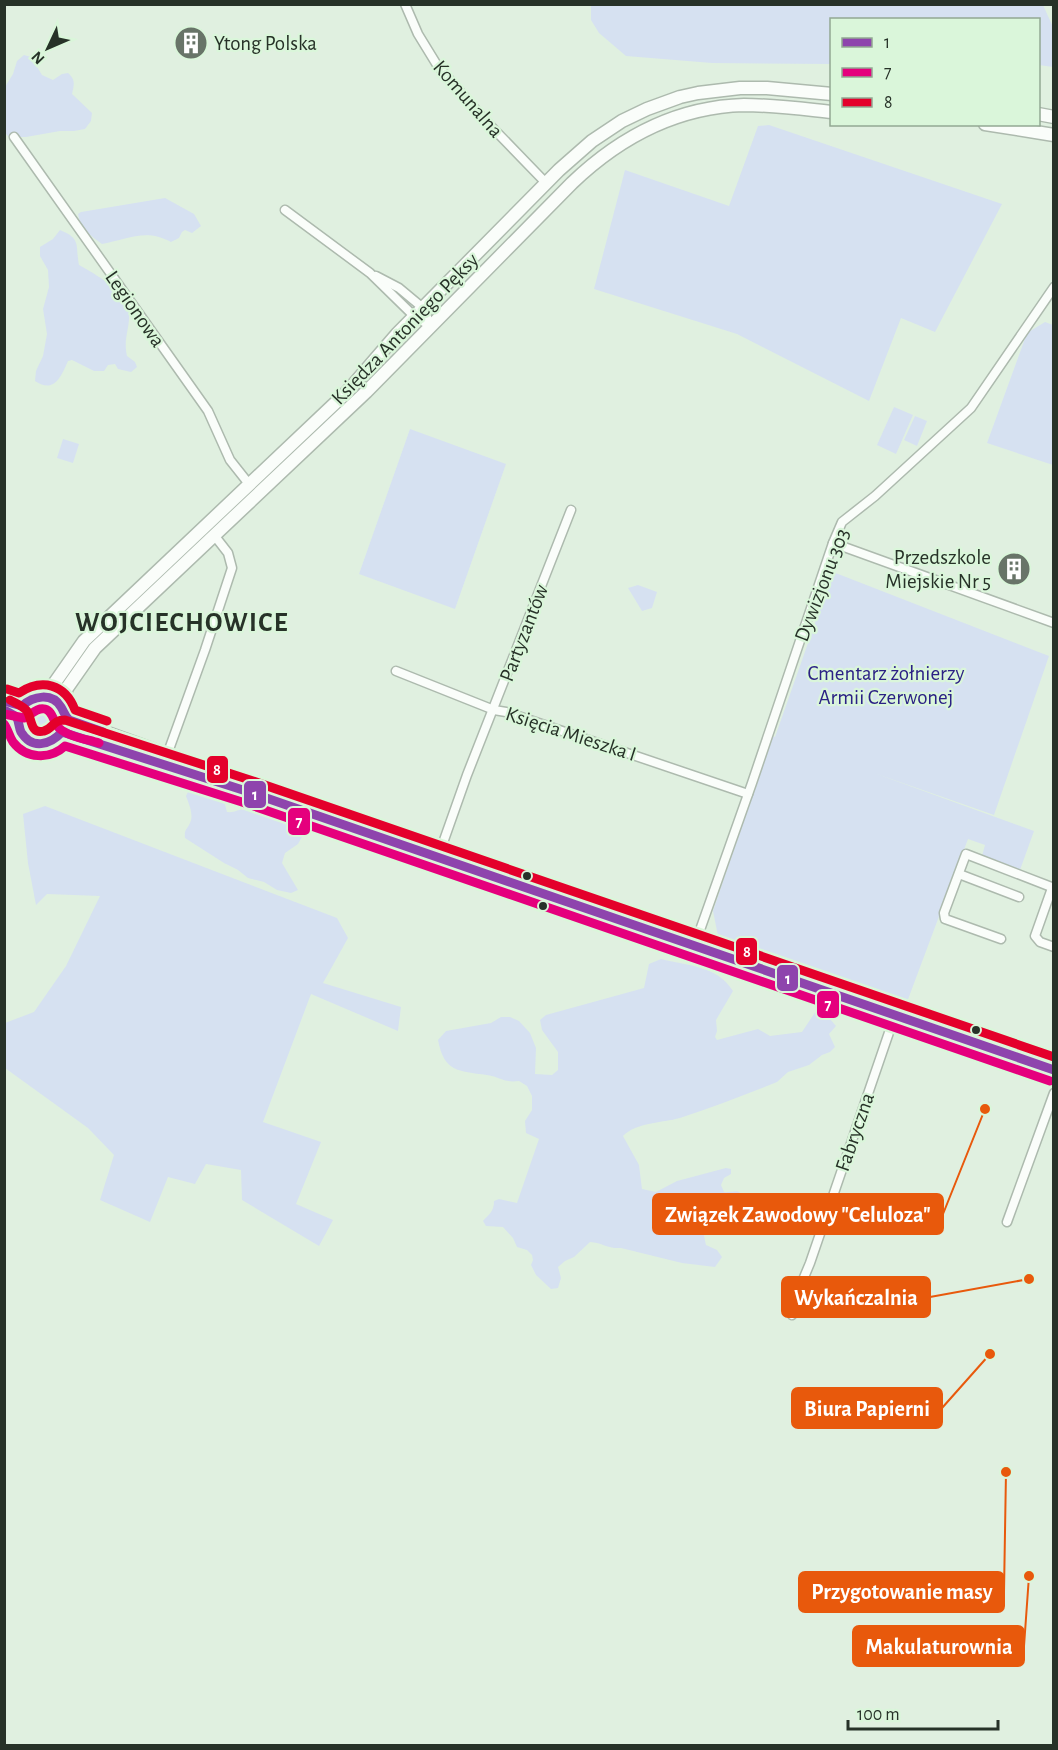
<svg xmlns="http://www.w3.org/2000/svg" width="1058" height="1750" viewBox="0 0 1058 1750" font-family="'Alegreya Sans',sans-serif">
<style>
.green{fill:#d6e1f1}
.lines{fill:none;stroke-linecap:round;stroke-linejoin:round}
.street-casing{stroke:#adbaae;stroke-width:11}
.secondary-casing{stroke:#adbaae;stroke-width:15}
.primary-casing{stroke:#adbaae;stroke-width:16}
.street{stroke:#fafdfa;stroke-width:8}
.secondary{stroke:#fafdfa;stroke-width:12}
.primary{stroke:#fafdfa;stroke-width:14}
.bus-1-casing{stroke:#daf6da;stroke-width:14}
.bus-2-casing{stroke:#daf6da;stroke-width:14}
.bus-3-casing{stroke:#daf6da;stroke-width:14}
.bus-1{stroke:#8e44ad;stroke-width:9}
.bus-2{stroke:#e5007d;stroke-width:9}
.bus-3{stroke:#e4002b;stroke-width:9}
.bus-dot{fill:#273228;stroke:#daf6da;stroke-width:2}
.labels{text-anchor:middle;dominant-baseline:central;stroke-width:4.5;stroke-linejoin:round;paint-order:stroke}
.poi-label{font-size:21px;fill:#273228;stroke:#daf6da;text-anchor:start}
.street-label{font-size:21px;fill:#273228;stroke:#daf6da}
.park-label{font-size:21px;fill:#2b2185;stroke:#daf6da}
.district-label{font-size:27px;font-weight:bold;letter-spacing:1.5px;fill:#273228;stroke:#daf6da}
.leader{fill:none;stroke:#e8590c;stroke-width:2}
.callout-dot{fill:#e8590c;stroke:#daf6da;stroke-width:2}
.callout{fill:#e8590c;stroke:#e8590c;stroke-width:2}
.callout-label{font-size:22px;text-anchor:middle;font-weight:bold;fill:#fff}
.line-badge{stroke:#daf6da;stroke-width:2}
.badge-label{font-size:16px;text-anchor:middle;font-weight:bold;fill:#fff}
</style>
<rect width="100%" height="100%" fill="#e0f0e0"/>
<g class="green">
<polygon points="591,4 1043,5 1053,27 1053,67 1039,65 1038,20 832,20 831,64 712,63 626,56 599,33 591,20"/>
<path d="M24 55 31 57 42 75 53 80 62 74 68 73C76 80 74 85 72 94L92 113 91 121 85 129 74 131H60L26 137H9L5 133V87L13 74 17 61Z"/>
<polygon points="769,125 1002,204 935,332 901,318 869,401 737,334 594,289 625,170 729,206 758,126"/>
<path d="M165 198 194 214 201 226 192 233 185 230 182 232 179 238 171 242C146 228 128 239 102 244 91 236 80 228 78 214L81 212Z"/>
<path d="M60 230C82 239 75 245 79 265 95 274 128 292 129 313 130 329 123 338 127 356L135 362 137 367 131 372 118 369 115 364 108 365 104 371H94L72 360 68 361C61 377 54 394 35 381L36 371 43 356 47 334 43 309 49 287 48 270 40 256V247L53 239Z"/>
<polygon points="1045,322 1053,325 1053,465 987,443 1027,333"/>
<polygon points="894,407 913,415 896,454 877,445"/>
<polygon points="915,416 927,421 917,446 904,440"/>
<polygon points="410,429 506,464 455,609 359,574"/>
<polygon points="63,439 79,444 73,463 57,458"/>
<polygon points="833,572 1049,656 994,815 874,773 1034,831 1020,870 982,856 985,845 968,839 907,1002 718,936 713,911 772,736 775,737"/>
<polygon points="638,585 657,592 652,608 642,611 628,588"/>
<circle cx="40" cy="720" r="14"/>
<path d="M189 790 200 791 225 804 227 812C234 813 239 809 245 809 264 811 284 822 301 829L303 835 298 844 285 853 282 863 298 890 291 893 277 890 264 882 248 878 238 870 224 863 185 838C184 829 187 830 190 823 194 815 189 804 186 796Z"/>
<polygon points="45,806 337,918 348,938 323,983 401,1007 398,1031 311,994 263,1122 321,1142 296,1204 333,1220 319,1246 242,1200 241,1170 206,1164 195,1184 168,1177 150,1222 100,1200 114,1155 88,1128 5,1068 5,1023 34,1012 66,966 100,896 47,894 36,905 28,863 23,814"/>
<path d="M661 959C687 966 717 965 733 991L716 1020 717 1031 715 1037 717 1040 758 1029 770 1036 802 1032 816 1011 824 1012 836 1026 829 1034 835 1047 830 1052 822 1055 809 1065 788 1072 777 1082C745 1095 713 1107 680 1118 662 1123 637 1122 623 1136L639 1165 642 1189 656 1192 677 1181 726 1168 731 1169V1174L724 1178 721 1185 724 1192C729 1193 736 1190 739 1192 744 1195 752 1207 755 1212L708 1228 704 1236 706 1245 717 1250 722 1257 715 1267 682 1263 621 1248C608 1249 603 1243 590 1242L574 1257 565 1261 558 1267 561 1278 558 1288 551 1289 536 1275 531 1265 533 1260 532 1255 527 1250 517 1247 513 1238 503 1227 486 1226 483 1221C489 1214 494 1212 494 1201L499 1199 517 1203 539 1139 526 1133 525 1121 532 1110V1096L527 1086 519 1081C503 1083 501 1077 487 1075 458 1071 444 1072 438 1040L446 1031 491 1023 501 1017H510L519 1021 530 1033 536 1048 535 1074 552 1075 558 1070V1052L542 1030 540 1020 546 1015 644 988 649 964Z"/>
</g>
<g class="lines">
<g class="street-casing">
<g id="street">
<polyline points="405,4 418,34 437,65 484,119 546,183"/>
<polyline points="14,137 208,411 230,460 249,484"/>
<polyline points="285,210 370,273 415,317 431,326"/>
<polyline points="376,276 399,288 423,308 431,326"/>
<polyline points="833,543 1054,623"/>
<polyline points="396,671 494,710 506,712 748,794"/>
<polyline points="167,755 205,650 232,568 228,553 214,535"/>
<polyline points="438,857 467,775 571,510"/>
<polyline points="959,874 1019,897"/>
<polyline points="1052,888 1035,936 1040,942 1054,947"/>
<polyline points="1001,939 948,920 945,919 944,913 966,854 1054,888"/>
<polyline points="694,947 752,783 833,543 842,522 875,496 971,408 1054,287"/>
<polyline points="1007,1222 1054,1093"/>
<polyline points="792,1315 790,1311 810,1263 895,1015"/>
</g>
</g>
<g class="secondary-casing">
<g id="secondary">
<polyline points="1038,114 1054,117"/>
<polyline points="985,124 1054,135"/>
<polyline points="42,696 49,691 84,641 348,391 398,333 559,170 592,141 622,121 647,109 680,97 698,93 740,88 767,88 832,94"/>
<path d="M61 706 67 688 95 648 366 392 572 183C620 137 676 107 744 105 773 105 803 109 832 112"/>
</g>
</g>
<g class="primary-casing">
<g id="primary">
<circle cx="41" cy="720" r="24"/>
<polyline points="4,701 22,706"/>
<polyline points="65,717 70,720 167,755 197,768"/>
<polyline points="62,732 211,781 246,791 338,822 1054,1070"/>
</g>
</g>
<use href="#street" class="street"/>
<use href="#secondary" class="secondary"/>
<use href="#primary" class="primary"/>
<g class="bus-1-casing">
<g id="bus-1">
<path d="M4 701 22 706C33 696 52 692 61 707 64 712 65 716 69 720L103 732"/>
<path d="M4 710C8 712 15 715 17 718 19 722 19 728 21 732 32 750 50 745 62 732L246 791 1054 1070"/>
</g>
</g>
<g class="bus-2-casing">
<g id="bus-2">
<path d="M4 714 24 718C31 715 37 707 45 709 53 711 53 722 59 728 69 737 86 739 99 743"/>
<path d="M4 724C8 729 9 736 13 742 26 759 50 760 65 746L242 802 1050 1081"/>
</g>
</g>
<g class="bus-3-casing">
<g id="bus-3">
<path d="M7 689 19 693C42 678 65 684 75 710L107 721"/>
<path d="M10 700C15 703 23 706 27 711 32 718 30 735 44 731 53 729 52 720 65 720L250 780 1054 1057"/>
</g>
</g>
<use href="#bus-1" class="bus-1"/>
<use href="#bus-2" class="bus-2"/>
<use href="#bus-3" class="bus-3"/>
</g>
<defs>
<g id="building-disc" transform="scale(1.725)"><circle r="9.5" fill="#687468" stroke="#daf6da"/><path d="M-4-6H4V6H1V3H-1V6H-4ZM-2.5-4.3h1.7v1.8h-1.7ZM.8-4.3h1.7v1.8H.8ZM-2.5-1h1.7V.8h-1.7ZM.8-1h1.7V.8H.8Z" fill="#fff"/></g>
</defs>
<g fill-rule="evenodd">
<use href="#building-disc" x="191" y="43"/>
<use href="#building-disc" x="1014" y="569"/>
</g>
<g class="bus-dot">
<circle cx="527" cy="876" r="5"/>
<circle cx="543" cy="906" r="5"/>
<circle cx="976" cy="1030" r="5"/>
</g>
<g class="labels">
<g class="poi-label">
<text x="214" y="43">Ytong Polska</text>
<text x="991" y="557" text-anchor="end">Przedszkole<tspan x="991" dy="24">Miejskie Nr 5</tspan></text>
</g>
<g class="street-label">
<text transform="translate(468 99) rotate(49)">Komunalna</text>
<text transform="translate(135 309) rotate(55)">Legionowa</text>
<text transform="translate(405 329) rotate(-46)">Księdza Antoniego Pęksy</text>
<text transform="translate(822 585) rotate(-69)">Dywizjonu 303</text>
<text transform="translate(524 633) rotate(-69)">Partyzantów</text>
<text transform="translate(571 734) rotate(18)">Księcia Mieszka I</text>
<text transform="translate(855 1132) rotate(-71)">Fabryczna</text>
</g>
<g class="park-label">
<text x="886" y="673">Cmentarz żołnierzy<tspan x="886" dy="24">Armii Czerwonej</tspan></text>
</g>
<g class="district-label">
<text x="182" y="622">WOJCIECHOWICE</text>
</g>
</g>
<path class="leader" d="M985 1109L943 1214M1029 1279L930 1297M990 1354L942 1408M1006 1472L1004 1592M1029 1576L1024 1646"/>
<g class="callout-dot">
<circle cx="985" cy="1109" r="6"/>
<circle cx="1029" cy="1279" r="6"/>
<circle cx="990" cy="1354" r="6"/>
<circle cx="1006" cy="1472" r="6"/>
<circle cx="1029" cy="1576" r="6"/>
</g>
<g class="callout">
<rect x="653" y="1194" width="290" height="40" rx="6"/>
<rect x="782" y="1277" width="148" height="40" rx="6"/>
<rect x="792" y="1388" width="150" height="40" rx="6"/>
<rect x="799" y="1572" width="205" height="40" rx="6"/>
<rect x="853" y="1626" width="171" height="40" rx="6"/>
</g>
<g class="callout-label">
<text x="798" y="1222">Związek Zawodowy "Celuloza"</text>
<text x="856" y="1305">Wykańczalnia</text>
<text x="867" y="1416">Biura Papierni</text>
<text x="902" y="1599">Przygotowanie masy</text>
<text x="939" y="1654">Makulaturownia</text>
</g>
<g class="line-badge">
<rect x="206" y="755" width="23" height="29" rx="6" fill="#e4002b"/>
<rect x="243" y="780" width="24" height="29" rx="6" fill="#8e44ad"/>
<rect x="287" y="807" width="24" height="29" rx="6" fill="#e5007d"/>
<rect x="735" y="937" width="23" height="29" rx="6" fill="#e4002b"/>
<rect x="776" y="964" width="23" height="28" rx="6" fill="#8e44ad"/>
<rect x="816" y="990" width="24" height="29" rx="6" fill="#e5007d"/>
</g>
<g class="badge-label">
<text x="217" y="775">8</text>
<text x="255" y="800">1</text>
<text x="299" y="827">7</text>
<text x="747" y="957">8</text>
<text x="788" y="984">1</text>
<text x="828" y="1010">7</text>
</g>
<rect width="1058" height="1750" fill="none" stroke="#273228" stroke-width="12"/>
<rect x="830" y="18" width="210" height="108" fill="#daf6da" stroke="#92a893" stroke-width="1.5"/>
<rect x="842" y="38" width="30" height="9" fill="#8e44ad" stroke="#92a893" stroke-width="1.5"/>
<text x="884" y="48" font-size="18" fill="#273228">1</text>
<rect x="842" y="68" width="30" height="9" fill="#e5007d" stroke="#92a893" stroke-width="1.5"/>
<text x="884" y="78" font-size="18" fill="#273228">7</text>
<rect x="842" y="98" width="30" height="9" fill="#e4002b" stroke="#92a893" stroke-width="1.5"/>
<text x="884" y="108" font-size="18" fill="#273228">8</text>
<g transform="translate(48 48) rotate(226)" stroke="#daf6da" stroke-width="4.5" paint-order="stroke">
<path d="M0-4.5L10 22L0 15L-10 22Z" fill="#273228"/>
<text y="-9" font-size="16" font-weight="bold" text-anchor="middle" fill="#273228">N</text>
</g>
<path d="M848 1720v9h150v-9" fill="none" stroke="#273228" stroke-width="3"/>
<text x="857" y="1720" font-size="18" fill="#273228" stroke="#daf6da" stroke-width="4.5" paint-order="stroke">100 m</text>
</svg>
